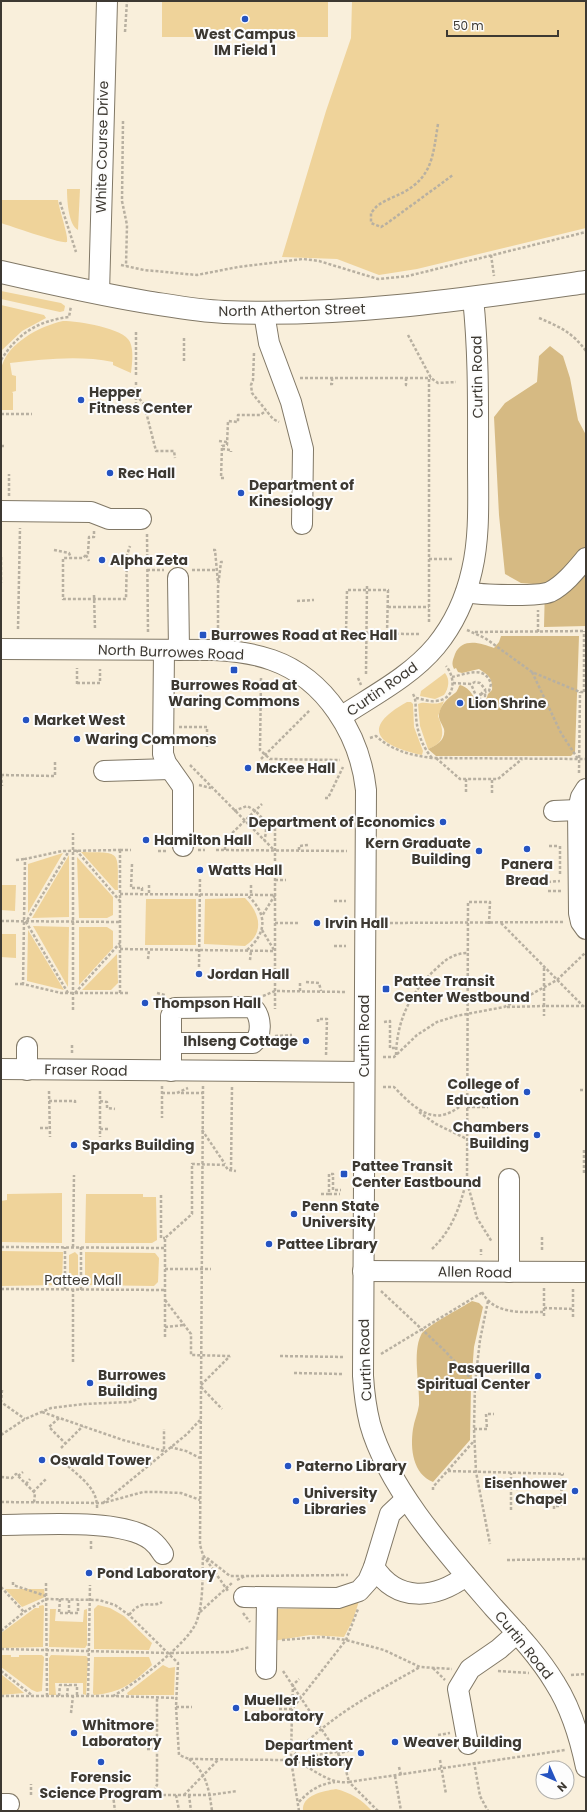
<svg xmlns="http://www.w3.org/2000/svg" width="587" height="1812" viewBox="0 0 587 1812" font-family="Poppins,sans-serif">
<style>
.green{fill:#efd39a}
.forest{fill:#d6ba83}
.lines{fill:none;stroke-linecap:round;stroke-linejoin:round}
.minor-casing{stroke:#817866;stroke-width:22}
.major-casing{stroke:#817866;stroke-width:24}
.path{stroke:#b8b0a1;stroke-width:2.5;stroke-dasharray:3 2;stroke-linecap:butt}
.minor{stroke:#fff;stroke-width:20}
.major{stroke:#fff;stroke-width:22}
.poi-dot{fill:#2553c1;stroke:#fdfdfd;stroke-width:1.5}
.labels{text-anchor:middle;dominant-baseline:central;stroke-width:4;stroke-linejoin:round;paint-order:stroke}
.poi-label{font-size:14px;font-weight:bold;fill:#3d3932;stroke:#fdfdfd;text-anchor:start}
.street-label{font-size:14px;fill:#3d3932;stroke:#fdfdfd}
</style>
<rect width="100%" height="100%" fill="#f9efdb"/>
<g class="green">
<rect x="162" y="1" width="166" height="36"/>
<polygon points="352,1 586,1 586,228 417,269 379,275 337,259 282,257 326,111 351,38"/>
<path d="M67 189H80L78 230C68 225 67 199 67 189Z"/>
<path d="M1 200H58C59 209 69 237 67 242 61 244 11 226 1 223Z"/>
<polygon points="1,291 61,303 65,306 64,311 60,312 1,299"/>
<polygon points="1,305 44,315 46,318 22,331 1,351"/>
<path d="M63 321C78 321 124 328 130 342 134 351 132 364 131 373L113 365V362C80 355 44 359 10 363L12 375 16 376V391L12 392 13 393V410H1C1 397 0 383 1 370 5 344 40 326 63 321Z"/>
<path d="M445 673C450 679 449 688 444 695L435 699 420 696 421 691Z"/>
<path d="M444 701 438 716C444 731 446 743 428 749L420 726 418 704C425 700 435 707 444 701Z"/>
<path d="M407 702H411L413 704 414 727 423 751 422 755C380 746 358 729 407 702Z"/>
<path d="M81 852C121 853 118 849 118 890H115Z"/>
<polygon points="63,853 28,913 28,864"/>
<polygon points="69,855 69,917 32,918"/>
<polygon points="77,857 113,897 113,915 107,918 79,918"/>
<polygon points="1,885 16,885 15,911 1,910"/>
<path d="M245 898C260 913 265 933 245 946L204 944 205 899Z"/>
<polygon points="146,899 196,899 196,945 145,945"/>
<polygon points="33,926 69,927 68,987"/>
<polygon points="79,927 107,927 113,931 113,948 79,985"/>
<polygon points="28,930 64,990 27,981"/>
<polygon points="1,934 16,934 16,958 1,957"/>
<polygon points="117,954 118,983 111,990 82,990"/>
<polygon points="62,1193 62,1243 1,1242 1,1201 7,1200 7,1194"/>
<polygon points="86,1194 143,1194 143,1197 156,1197 157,1240 152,1243 85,1243"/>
<polygon points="1,1251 63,1252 62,1285 1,1286"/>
<polygon points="75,1252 78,1255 78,1281 71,1283 69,1281 69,1255"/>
<polygon points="85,1252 155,1253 159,1258 158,1282 154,1286 85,1285"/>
<polygon points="5,1589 44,1589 45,1597 22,1607"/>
<polygon points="359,1601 353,1620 344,1637 310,1635 273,1641 275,1609 341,1608"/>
<polygon points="43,1605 44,1606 43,1647 1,1648 1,1633 35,1608 39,1608 39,1606"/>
<polygon points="98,1605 110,1608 124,1616 152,1643 149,1650 94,1649 94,1609"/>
<polygon points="50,1609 56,1609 55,1621 83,1622 84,1610 87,1609 87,1645 85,1648 49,1647"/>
<polygon points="1,1655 11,1655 11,1657 19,1657 19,1655 42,1655 44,1657 42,1691 37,1692 32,1690 1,1667"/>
<polygon points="51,1655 86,1656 88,1658 86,1695 83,1694 83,1683 55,1683 56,1695 49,1695 49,1658"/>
<path d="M94 1657H149L152 1665C132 1684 122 1692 94 1695L93 1693Z"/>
<polygon points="163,1665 169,1668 175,1667 174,1695 128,1695 127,1693"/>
<polygon points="1,1674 23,1692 24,1693 1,1695"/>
<path d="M336 1789C351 1793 361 1799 372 1811H303C301 1795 324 1791 336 1789Z"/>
</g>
<g class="forest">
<polygon points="550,346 563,356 570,378 578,420 586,435 586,626 544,627 545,585 521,583 505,574 499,515 494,417 505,403 537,382 539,356"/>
<path d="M501 636H579L575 752 571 756H436L428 749C437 746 446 739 444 729 442 724 438 719 439 714 441 704 448 698 455 693 458 691 458 687 460 685 473 689 471 698 481 702L486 700 488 694 492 690C493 678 488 675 479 669L462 673 458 672 456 668 454 669C451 663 453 660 455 654 462 637 481 643 494 648L499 642Z"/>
<path d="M472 1301 479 1303 483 1307 474 1347 471 1386 470 1440 433 1482C413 1474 410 1449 413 1429 414 1421 418 1413 419 1405 420 1385 412 1353 421 1335 424 1327 463 1307 472 1301Z"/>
</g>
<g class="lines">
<g class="minor-casing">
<g id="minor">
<polyline points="99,293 107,1"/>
<polyline points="264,313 269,343 291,402 303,449 302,524"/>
<polyline points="1,511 91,512 109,519 141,519"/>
<polyline points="178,578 179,650"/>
<path d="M466 592C480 595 537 597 550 592 564 585 576 570 586 558"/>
<path d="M1 649 214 650C234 651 253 653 272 660 326 679 360 735 366 790L363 1376C364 1392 366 1408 370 1424 388 1489 450 1557 494 1608 516 1632 538 1655 555 1683 571 1708 580 1738 586 1767"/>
<polyline points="164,650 163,754 166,763 183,787 183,846"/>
<path d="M342 716C374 695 411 676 436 646 454 624 466 597 472 570 480 536 478 499 478 464 478 409 479 354 473 298"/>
<polyline points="104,771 170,769"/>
<polyline points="586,789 581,797 578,810 579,913 581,922 586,929"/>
<polyline points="554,811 578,810"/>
<path d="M171 1043H253C263 1035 261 1016 253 1008L249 1007 175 1008 171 1016V1071"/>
<polyline points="1,1069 364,1072"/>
<polyline points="27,1070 27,1047"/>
<polyline points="509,1179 509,1272"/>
<polyline points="363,1271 586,1272"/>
<path d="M1 1525C38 1525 122 1518 151 1540 156 1544 160 1549 163 1554"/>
<path d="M374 1567C397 1603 435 1599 466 1576"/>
<polyline points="244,1597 338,1598 359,1591 368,1581 374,1567 390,1514 406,1499"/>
<polyline points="266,1669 267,1598"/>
<polyline points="468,1744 458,1689 470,1669 499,1649 517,1633"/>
<polyline points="1,1804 9,1804"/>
</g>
</g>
<g class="major-casing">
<path id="major" d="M1 272C49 283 98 294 146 302 172 306 198 311 224 312 346 317 466 299 586 282"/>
</g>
<g class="path">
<polyline points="125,32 127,1"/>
<polyline points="123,121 122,201 127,225 126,266"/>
<path d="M438 124C433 154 433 176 404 192 395 197 384 200 376 207L371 213V223L381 227 386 224 453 175"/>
<polyline points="60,202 76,252"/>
<polyline points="491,255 494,276"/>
<polyline points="121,265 144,270 197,275 238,267 303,259 319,261 378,279 408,276 586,232"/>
<path d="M539 318C560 327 572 332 586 351"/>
<polyline points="408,335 431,378 438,383 456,382"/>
<polyline points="184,338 184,363"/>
<polyline points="254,353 253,380 251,385 252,393 273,419 279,422"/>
<path d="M1 360C18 333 38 321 69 317L71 306"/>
<polyline points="136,375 136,330"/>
<polyline points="300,378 431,378"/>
<polyline points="406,378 406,385 408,385"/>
<polyline points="330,384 332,384 332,378"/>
<polyline points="136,395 144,404 156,451 174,451 175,458"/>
<polyline points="136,405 136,382"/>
<polyline points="146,410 154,411"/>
<polyline points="1,414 32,414"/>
<polyline points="219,441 227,442"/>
<polyline points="1,446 5,446"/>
<polyline points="222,449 231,450 231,452"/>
<polyline points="224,478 221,478 222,446 227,445 228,421 238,422 238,415 260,415 266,411"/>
<polyline points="9,496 9,474"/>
<polyline points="94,531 94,537 89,537 88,553 83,558 63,558 63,599 126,599 127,555 130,546"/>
<polyline points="147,534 148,633"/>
<polyline points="54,550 69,553 71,558"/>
<polyline points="213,550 215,550 218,583"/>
<polyline points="86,555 89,561"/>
<polyline points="1,557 1,583"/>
<polyline points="429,559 453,559"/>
<polyline points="147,570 164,570"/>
<polyline points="192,570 216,570"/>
<polyline points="94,595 95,629"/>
<polyline points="297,601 314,600"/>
<polyline points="388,607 429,607"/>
<polyline points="429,622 429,378"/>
<polyline points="218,628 218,587 221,562 223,562"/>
<polyline points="18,629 20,528"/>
<polyline points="467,630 485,638 532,672 580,692 585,692"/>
<polyline points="475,632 586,631"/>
<polyline points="538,632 538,610"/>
<polyline points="296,633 419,634"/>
<polyline points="346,634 347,590 388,590 387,634"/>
<polyline points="532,672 561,733 578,759"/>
<polyline points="366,674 367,586"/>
<path d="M452 677C467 674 485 665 491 684L489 691 485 692"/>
<polyline points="261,678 260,750 270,759 340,760"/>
<polyline points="358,678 361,685"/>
<polyline points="77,683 100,683 100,669"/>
<polyline points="453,683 471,684 475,682 480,683 485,689 485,696 480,692 481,699 477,698 471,684"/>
<polyline points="77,684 77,668"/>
<polyline points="584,692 584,631"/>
<path d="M413 694C417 701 415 709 416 716 417 732 422 746 432 758"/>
<path d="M416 698C422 699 429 702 435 701 456 700 456 678 446 666"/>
<polyline points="179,727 207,727 207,747"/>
<path d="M370 738 376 736C393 751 410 755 432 758L586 759"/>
<polyline points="436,758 460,779 498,779 522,759"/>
<polyline points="261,759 310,710"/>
<polyline points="190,765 274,850"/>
<polyline points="579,773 580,692"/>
<polyline points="1,775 55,776 55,762"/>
<polyline points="1,775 2,786"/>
<polyline points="466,779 466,793"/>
<polyline points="199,785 211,788"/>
<polyline points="492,793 492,779"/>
<polyline points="325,798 328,798 343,767"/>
<path d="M234 811 247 806C261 813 270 825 264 840"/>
<polyline points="265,823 275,823 275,1009"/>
<polyline points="549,846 559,846"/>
<polyline points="76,850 120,901"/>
<polygon points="120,850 120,993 61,993 23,984 25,859 62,851"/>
<polyline points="120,850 131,850"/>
<polyline points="198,850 205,850"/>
<polyline points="216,850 347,851"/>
<polyline points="225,850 225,840 262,804"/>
<polyline points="299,850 299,846 308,845"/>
<polyline points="158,851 167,851"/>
<polyline points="16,860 25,859"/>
<polyline points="132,864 131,888 142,888 142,894"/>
<polyline points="560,874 560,845"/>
<polyline points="275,880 286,880"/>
<polyline points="548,882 560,881"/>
<polyline points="149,885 149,894"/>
<polyline points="251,885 251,895"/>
<polyline points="548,891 561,891"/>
<polyline points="120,894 275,895 262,916"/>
<polyline points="334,901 346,901"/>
<polyline points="1,921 120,922"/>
<polyline points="275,923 299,923"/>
<polyline points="334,923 346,923"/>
<polyline points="385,923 564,922"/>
<polyline points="501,923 586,1009"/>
<polyline points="489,924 490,902 468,902 467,1182 477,1218 492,1242"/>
<polyline points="262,930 274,950"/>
<polyline points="334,946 346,946"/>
<polyline points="120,949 275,951"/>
<path d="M247 950C268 932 267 913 247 895"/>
<polyline points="148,959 149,950"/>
<polyline points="250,960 251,951"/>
<polyline points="199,967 200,877"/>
<polyline points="544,968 544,1006 582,1006"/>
<polyline points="306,982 319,983 321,991"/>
<polyline points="15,984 23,984"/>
<polyline points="300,991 300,982"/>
<polyline points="68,993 26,922 69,851"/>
<polyline points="75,993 120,943"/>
<polyline points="120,993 130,993"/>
<polyline points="157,993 165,995"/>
<polyline points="263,996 275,991 346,992"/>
<polyline points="507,1007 544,1006 544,1016"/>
<polyline points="73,1010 73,833"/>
<polyline points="318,1022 318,1019 327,1019 326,1056"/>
<polyline points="384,1022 390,1021 390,1048 396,1048"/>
<polyline points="275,1036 292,1035"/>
<polyline points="72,1053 72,1043"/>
<path d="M396 1055C397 1019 411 991 438 967 446 959 455 953 468 953"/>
<polyline points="383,1057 394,1057 417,1035 437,1022 456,1016 504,1007 530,995 557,980 586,952"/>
<polyline points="162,1086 162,1118"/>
<polyline points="203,1086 200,1545 203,1555 228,1591"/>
<path d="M383 1087H394C417 1111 437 1130 467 1100"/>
<polyline points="580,1090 586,1090"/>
<polyline points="49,1091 50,1137"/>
<polyline points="100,1091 100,1137"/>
<polyline points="162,1093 177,1093 188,1088"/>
<polyline points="181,1093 203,1093"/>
<polyline points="49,1101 75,1101 75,1103"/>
<polyline points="100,1101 107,1102 107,1108 115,1109"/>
<polyline points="467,1107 488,1107"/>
<polyline points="419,1112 436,1124 467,1139"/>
<polyline points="467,1125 488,1126"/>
<polyline points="40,1128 49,1128"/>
<polyline points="100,1129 109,1129"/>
<polyline points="202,1130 225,1164"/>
<polyline points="467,1144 488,1144"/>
<polyline points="584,1150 584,1174 586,1174"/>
<polyline points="231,1170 232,1087"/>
<polyline points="321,1194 329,1194 329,1174 333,1174 333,1190 341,1190"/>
<polyline points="329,1194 340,1194"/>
<polyline points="161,1195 161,1238 165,1238"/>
<polyline points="1,1247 165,1248"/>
<polyline points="73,1247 74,1175"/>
<path d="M432 1249C452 1230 459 1209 466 1183"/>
<polyline points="481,1249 481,1255"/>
<polyline points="542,1250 542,1236"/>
<polyline points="165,1269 211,1269"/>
<polyline points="1,1289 165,1290"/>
<polyline points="65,1289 65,1247"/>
<polyline points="81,1290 81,1247"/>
<polyline points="381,1291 445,1351 475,1383"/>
<path d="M482 1292C494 1315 522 1312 544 1312"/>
<polyline points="165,1300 191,1334 191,1355 230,1356"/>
<polyline points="488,1301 480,1340 475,1383 474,1429 476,1472 490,1544"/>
<polyline points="544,1308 573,1309"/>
<polyline points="544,1316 544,1288"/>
<polyline points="573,1317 573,1289"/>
<polyline points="165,1327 184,1325"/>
<polyline points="165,1337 165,1238 192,1214 192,1164 225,1165 228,1170 236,1171"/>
<polyline points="381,1354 483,1292"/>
<polyline points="280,1356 343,1357"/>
<polyline points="73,1362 73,1289"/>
<polyline points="294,1373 343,1374"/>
<polyline points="585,1382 586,1382"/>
<polyline points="201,1385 230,1356"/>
<polyline points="201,1387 222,1409"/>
<polyline points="2,1390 1,1402 25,1419"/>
<polyline points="42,1412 123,1440 164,1451 164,1429"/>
<polyline points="59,1418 49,1427 65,1443"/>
<polyline points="474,1429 487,1429 486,1414 494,1414"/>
<polyline points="1,1435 25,1419 51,1408 84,1404 130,1402 138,1399 143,1390"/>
<polyline points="170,1447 186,1451 200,1458"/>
<polyline points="61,1448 83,1426"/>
<path d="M68 1466C82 1479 98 1489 97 1509"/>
<polyline points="448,1471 564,1474"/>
<polyline points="18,1476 23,1472"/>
<polyline points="1,1477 12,1478 16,1474 35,1493 34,1503"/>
<polyline points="26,1484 30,1479"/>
<polyline points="511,1488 517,1489 520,1485 526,1487 528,1484 520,1481"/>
<polyline points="433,1490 433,1487 474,1441"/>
<polyline points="33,1492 47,1478"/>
<polyline points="1,1502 103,1503 143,1492 157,1492 181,1493 200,1500"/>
<polyline points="103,1503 187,1434 200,1420"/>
<polyline points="554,1509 554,1506 561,1506 562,1474"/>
<polyline points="511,1510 511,1473"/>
<polyline points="91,1541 91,1549"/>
<polyline points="207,1558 230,1576 245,1576"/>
<polyline points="507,1560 586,1559"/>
<polyline points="237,1580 245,1576 348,1575"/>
<polyline points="13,1582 13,1585 46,1596"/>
<polyline points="46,1583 47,1697"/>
<polyline points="1,1587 24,1612"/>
<polyline points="60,1599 59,1613 78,1613 78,1600"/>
<polyline points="200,1612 233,1582"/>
<polyline points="69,1613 69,1600"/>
<polyline points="243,1613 250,1622"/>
<path d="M129 1615C143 1597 151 1609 162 1602"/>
<polyline points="1,1631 24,1612 46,1599 99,1600 115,1605 129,1615 178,1663 176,1707 179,1755 189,1759 282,1760 336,1752"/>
<polyline points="282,1640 322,1637 346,1640 384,1650 420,1667 452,1669"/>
<polyline points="1,1649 169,1653 230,1652 250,1647"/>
<polyline points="433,1668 445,1680"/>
<polyline points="1,1671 33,1696"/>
<polyline points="283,1671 344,1763 349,1782 565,1750"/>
<polyline points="498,1671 529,1673"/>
<polyline points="571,1675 586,1674"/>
<polyline points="1,1696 113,1696 177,1698"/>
<polyline points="59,1696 60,1685 77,1685 77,1696"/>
<polyline points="67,1696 68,1685"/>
<polyline points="88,1696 90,1585"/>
<path d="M113 1696C134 1685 187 1644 196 1623 204 1603 202 1577 203 1555"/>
<polyline points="176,1707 192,1707"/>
<polyline points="279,1709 292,1709 293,1685 299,1679"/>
<polyline points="71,1713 73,1696"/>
<polyline points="438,1735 450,1733"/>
<polyline points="147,1749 156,1749"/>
<polyline points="337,1754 351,1750"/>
<path d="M189 1759C207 1773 209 1790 212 1811"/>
<path d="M291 1759C325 1718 374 1693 420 1667"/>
<path d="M292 1760C311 1766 328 1785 349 1782L378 1811"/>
<polyline points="440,1760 446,1794"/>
<polyline points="474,1762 480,1796 488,1811"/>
<polyline points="399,1767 401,1775"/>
<polyline points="395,1776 401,1811"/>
<polyline points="31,1795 31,1784"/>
<polyline points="103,1795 210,1795 237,1791"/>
<polyline points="113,1795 115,1811"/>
<polyline points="151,1795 157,1785 157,1698"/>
<polyline points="176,1795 179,1810"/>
<polyline points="184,1795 218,1760"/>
<polyline points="189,1795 191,1811"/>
<path d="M299 1802C309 1791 319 1784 335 1782"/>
<polyline points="299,1811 291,1760 292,1709 346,1640 358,1609"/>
</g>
<use href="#minor" class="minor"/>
<use href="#major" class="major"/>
</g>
<g class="poi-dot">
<circle cx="245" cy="19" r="4"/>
<circle cx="81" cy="400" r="4"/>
<circle cx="110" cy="473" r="4"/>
<circle cx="241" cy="493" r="4"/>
<circle cx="102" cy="560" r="4"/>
<rect x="199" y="631" width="8" height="8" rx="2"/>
<rect x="230" y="666" width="8" height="8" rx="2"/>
<circle cx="460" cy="703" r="4"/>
<circle cx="26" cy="720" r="4"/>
<circle cx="77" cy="739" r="4"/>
<circle cx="248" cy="768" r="4"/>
<circle cx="443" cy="822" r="4"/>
<circle cx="146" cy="840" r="4"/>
<circle cx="527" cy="849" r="4"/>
<circle cx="479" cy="851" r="4"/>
<circle cx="200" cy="870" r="4"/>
<circle cx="317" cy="923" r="4"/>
<circle cx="199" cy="974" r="4"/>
<rect x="382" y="985" width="8" height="8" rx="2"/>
<circle cx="145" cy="1003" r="4"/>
<circle cx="306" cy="1041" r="4"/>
<circle cx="527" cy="1092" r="4"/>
<circle cx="537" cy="1135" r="4"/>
<circle cx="74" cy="1145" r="4"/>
<rect x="340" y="1170" width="8" height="8" rx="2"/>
<circle cx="294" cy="1214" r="4"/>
<circle cx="269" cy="1244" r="4"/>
<circle cx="538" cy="1376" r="4"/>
<circle cx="90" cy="1383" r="4"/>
<circle cx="42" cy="1460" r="4"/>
<circle cx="288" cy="1466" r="4"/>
<circle cx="575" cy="1491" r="4"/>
<circle cx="296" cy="1501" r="4"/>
<circle cx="89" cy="1573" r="4"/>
<circle cx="236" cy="1708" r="4"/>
<circle cx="74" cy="1733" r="4"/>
<circle cx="395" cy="1742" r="4"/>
<circle cx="361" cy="1753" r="4"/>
<circle cx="101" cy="1762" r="4"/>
</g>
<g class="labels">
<g class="poi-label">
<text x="245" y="34" text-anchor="middle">West Campus<tspan x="245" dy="16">IM Field 1</tspan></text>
<text x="89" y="392">Hepper<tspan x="89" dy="16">Fitness Center</tspan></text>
<text x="118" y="473">Rec Hall</text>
<text x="249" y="485">Department of<tspan x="249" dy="16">Kinesiology</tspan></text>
<text x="110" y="560">Alpha Zeta</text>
<text x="211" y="635">Burrowes Road at Rec Hall</text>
<text x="234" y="685" text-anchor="middle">Burrowes Road at<tspan x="234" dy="16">Waring Commons</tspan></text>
<text x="468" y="703">Lion Shrine</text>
<text x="34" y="720">Market West</text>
<text x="85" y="739">Waring Commons</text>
<text x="256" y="768">McKee Hall</text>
<text x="435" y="822" text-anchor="end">Department of Economics</text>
<text x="154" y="840">Hamilton Hall</text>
<text x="471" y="843" text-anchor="end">Kern Graduate<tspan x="471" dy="16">Building</tspan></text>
<text x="527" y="864" text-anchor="middle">Panera<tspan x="527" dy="16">Bread</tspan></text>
<text x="208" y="870">Watts Hall</text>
<text x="325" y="923">Irvin Hall</text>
<text x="207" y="974">Jordan Hall</text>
<text x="394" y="981">Pattee Transit<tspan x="394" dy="16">Center Westbound</tspan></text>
<text x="153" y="1003">Thompson Hall</text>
<text x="298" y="1041" text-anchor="end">Ihlseng Cottage</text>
<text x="519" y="1084" text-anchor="end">College of<tspan x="519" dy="16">Education</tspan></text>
<text x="529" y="1127" text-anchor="end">Chambers<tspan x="529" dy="16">Building</tspan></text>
<text x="82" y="1145">Sparks Building</text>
<text x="352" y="1166">Pattee Transit<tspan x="352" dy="16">Center Eastbound</tspan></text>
<text x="302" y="1206">Penn State<tspan x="302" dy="16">University</tspan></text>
<text x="277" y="1244">Pattee Library</text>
<text x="530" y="1368" text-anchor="end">Pasquerilla<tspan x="530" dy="16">Spiritual Center</tspan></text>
<text x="98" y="1375">Burrowes<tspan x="98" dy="16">Building</tspan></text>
<text x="50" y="1460">Oswald Tower</text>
<text x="296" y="1466">Paterno Library</text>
<text x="567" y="1483" text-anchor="end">Eisenhower<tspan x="567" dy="16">Chapel</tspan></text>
<text x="304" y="1493">University<tspan x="304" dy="16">Libraries</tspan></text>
<text x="97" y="1573">Pond Laboratory</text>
<text x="244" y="1700">Mueller<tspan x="244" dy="16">Laboratory</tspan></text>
<text x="82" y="1725">Whitmore<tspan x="82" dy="16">Laboratory</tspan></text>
<text x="403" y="1742">Weaver Building</text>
<text x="353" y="1745" text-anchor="end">Department<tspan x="353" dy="16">of History</tspan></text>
<text x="101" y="1777" text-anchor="middle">Forensic<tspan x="101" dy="16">Science Program</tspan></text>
</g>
<g class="street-label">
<text transform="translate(102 147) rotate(-89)">White Course Drive</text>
<text transform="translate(292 310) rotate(-1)">North Atherton Street</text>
<text transform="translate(477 377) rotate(-91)">Curtin Road</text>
<text transform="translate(171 652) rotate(2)">North Burrowes Road</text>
<text transform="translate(382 689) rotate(-35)">Curtin Road</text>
<text transform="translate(364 1036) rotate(-90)">Curtin Road</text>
<text transform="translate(86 1070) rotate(1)">Fraser Road</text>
<text transform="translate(475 1272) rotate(1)">Allen Road</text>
<text x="83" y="1280">Pattee Mall</text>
<text transform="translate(365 1360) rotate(-92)">Curtin Road</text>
<text transform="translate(524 1645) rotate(51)">Curtin Road</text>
</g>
</g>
<rect width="587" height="1812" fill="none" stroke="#3d3932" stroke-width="4"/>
<g transform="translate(555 1780) rotate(135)"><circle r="19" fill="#fdfdfd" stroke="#b0afac"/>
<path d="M0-3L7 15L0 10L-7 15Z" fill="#2553c1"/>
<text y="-6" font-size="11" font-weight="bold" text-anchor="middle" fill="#3d3932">N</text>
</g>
<path d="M447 30v6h111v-6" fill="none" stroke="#3d3932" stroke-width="2"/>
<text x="453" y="30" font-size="12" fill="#3d3932" stroke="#fdfdfd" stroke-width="3" paint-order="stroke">50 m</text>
</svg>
